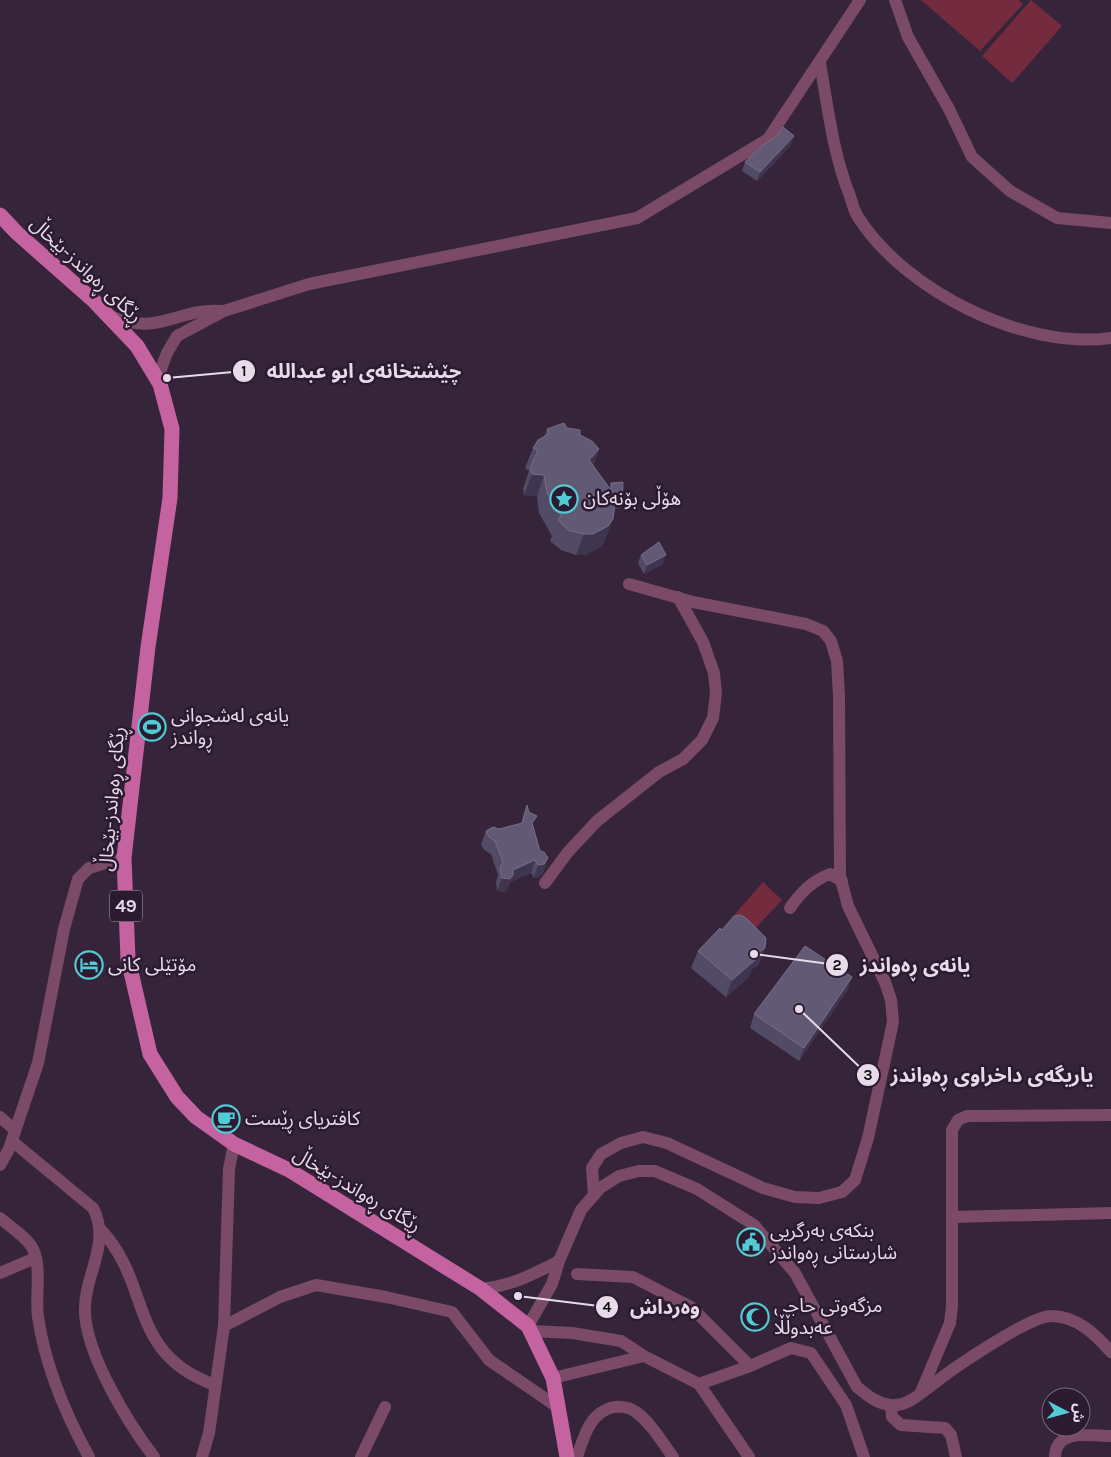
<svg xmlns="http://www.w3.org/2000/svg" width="1111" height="1457" viewBox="0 0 1111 1457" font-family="Karla,'Noto Sans Arabic',sans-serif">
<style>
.green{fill:#742b3d}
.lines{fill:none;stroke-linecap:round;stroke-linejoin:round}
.minor{stroke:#7a4a66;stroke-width:12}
.major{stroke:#c563a0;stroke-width:15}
.wall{fill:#524b66}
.shaded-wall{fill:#40354f}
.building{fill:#625a74;stroke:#776e87}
.labels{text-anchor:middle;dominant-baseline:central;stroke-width:5;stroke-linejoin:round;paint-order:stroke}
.shield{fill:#2c1b30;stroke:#afa1b2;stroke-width:1}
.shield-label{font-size:18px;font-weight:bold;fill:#e7dbea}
.street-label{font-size:19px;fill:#e7dbea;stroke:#2c1b30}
.poi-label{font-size:19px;fill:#e7dbea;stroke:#2c1b30;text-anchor:start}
.leader{fill:none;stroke:#e7dbea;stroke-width:2}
.callout-dot{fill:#e7dbea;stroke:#2c1b30;stroke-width:2}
.mark-label{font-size:15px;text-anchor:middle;font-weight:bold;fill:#111}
.callout-label{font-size:20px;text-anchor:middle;font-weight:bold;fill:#e7dbea;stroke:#2c1b30;stroke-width:5;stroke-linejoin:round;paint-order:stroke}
</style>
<rect width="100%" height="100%" fill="#36243b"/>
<g class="green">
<polygon points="921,0 1018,0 1023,4 980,51"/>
<polygon points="1031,0 1062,26 1012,83 982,56"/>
<polygon points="763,882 782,900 752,932 735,914"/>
</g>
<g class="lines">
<g class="minor">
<polyline points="895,0 908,37 949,109 972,157 1010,191 1057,218 1111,223"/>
<path d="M820 63C828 108 833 154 850 196 852 203 854 211 858 217 905 291 1024 350 1111 338"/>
<path d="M110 316C161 337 176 308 221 311"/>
<polyline points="160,384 161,369 167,353 177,336 224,311 309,284 637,218 768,139 860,0"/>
<polyline points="545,883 568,852 597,821 659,772 683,759 702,740 713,718 716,693 714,673 703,642 678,597"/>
<path d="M790 908C801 892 812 881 830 874L842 881"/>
<polyline points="0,1117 15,1130"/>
<path d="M12 1141 93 1208C112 1244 83 1276 85 1313 87 1356 128 1423 154 1457"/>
<polyline points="0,1165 9,1149 38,1063 64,929 78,879 89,868 124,858"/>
<polyline points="594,1195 592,1168 601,1154 621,1143 643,1137 667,1143 763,1188 795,1197 819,1198 842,1192 855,1180 868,1138 893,1022 891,1000 885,982 848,906 840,876 839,696 837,661 831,641 823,631 806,624 693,602 629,584"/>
<polyline points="952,1217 1111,1213"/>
<path d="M0 1218C10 1227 27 1237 33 1249 42 1269 35 1296 38 1317 45 1365 66 1415 89 1457"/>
<path d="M100 1229C153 1284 126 1353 215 1385"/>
<polyline points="0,1273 35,1258"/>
<polyline points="577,1274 633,1277 691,1307 750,1366"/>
<path d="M481 1289C511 1286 534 1274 559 1261"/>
<polyline points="224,1326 280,1297 316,1285 386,1297 452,1312 489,1360 559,1408"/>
<path d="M528 1326 552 1284 559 1261 581 1210 600 1188 619 1176 639 1171H655L697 1189 754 1225 795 1273 857 1387C868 1396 876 1403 890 1405 908 1407 922 1392 936 1382 955 1367 1030 1316 1051 1316 1077 1316 1095 1334 1111 1352"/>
<polyline points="532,1331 572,1333 621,1341 644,1356"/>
<polyline points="553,1378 644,1356 699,1384 750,1366 791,1348 811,1353 846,1405 864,1457"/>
<polyline points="699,1384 749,1457"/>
<polyline points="921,1392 950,1323 952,1306 952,1130 958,1120 967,1116 1111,1115"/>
<polyline points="891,1405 892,1417 901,1425 945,1428 951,1435 956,1457"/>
<polyline points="202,1457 209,1433 224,1326 229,1169 234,1144"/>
<polyline points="361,1457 385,1407"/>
<path d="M577 1457C584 1436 590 1412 614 1407 622 1406 629 1407 636 1412 651 1423 662 1442 673 1457"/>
<path d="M1055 1457C1056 1428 1090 1436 1111 1436"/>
</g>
<polyline class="major" points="0,215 17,233 94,301 137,346 160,384 172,429 170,498 148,647 124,858 128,959 150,1054 177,1097 196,1117 234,1144 289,1170 481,1289 528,1326 553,1378 567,1457"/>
</g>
<g class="wall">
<polygon points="791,145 757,181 742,171 745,162"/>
<polygon points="567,428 580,435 599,449 593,466 610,489 611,483 620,509 614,508 605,540 601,547 585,555 576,555 561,550 550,541 552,536 539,513 537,496 524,495 523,489 529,471 525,468 533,448 544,437 547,429"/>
<polygon points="641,555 663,564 644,574 638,563"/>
<polygon points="527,805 544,871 539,877 534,878 531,873 510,882 508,888 505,892 497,891 496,882 498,875 491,854 484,850 481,844 486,831 499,829 521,824"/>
<polygon points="765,948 758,965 751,970 749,977 726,997 691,968 698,951"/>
<polygon points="852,977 847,991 799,1061 750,1028 754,1014"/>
</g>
<g class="shaded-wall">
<polygon points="794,136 791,145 757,181 760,172"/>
<polygon points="599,449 591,470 589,460"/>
<polygon points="532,474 544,475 537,496 524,495"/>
<polygon points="610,503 622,504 620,509 608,508"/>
<polygon points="613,519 605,540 601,547 585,555 576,555 584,534"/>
<polygon points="666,555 663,564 644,574 647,565"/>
<polygon points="548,858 544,871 539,877 534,878 538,865"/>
<polygon points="535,860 531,873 510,882 508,888 505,892 497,891 502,878 513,870"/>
<polygon points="765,948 758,965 751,970 749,977 726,997 732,980 751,958"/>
<polygon points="852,977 847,991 799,1061 804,1048"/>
</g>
<g class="building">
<polygon points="783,127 794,136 760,172 745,162 764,144 776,137"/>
<polygon points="564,423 567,428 580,430 580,435 592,441 599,449 589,460 616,497 613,519 608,526 593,534 584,534 568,530 558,520 561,516 547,493 544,475 532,474 530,468 538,450 533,448 538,440 549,434 547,429"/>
<polygon points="623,482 622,504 615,504 616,497 611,490 611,483"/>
<polygon points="659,542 666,555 647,565 641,555"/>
<polygon points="527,805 529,812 537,816 532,823 540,851 544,852 548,858 544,864 538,865 535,860 513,870 513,875 510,879 502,878 500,869 503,862 495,841 489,837 486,831 493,827 499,829 522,823"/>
<polygon points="740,915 746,918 766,938 765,948 751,958 755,960 732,980 698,951 720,928 722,930 734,916"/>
<polygon points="805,946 852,977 804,1048 754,1014"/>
</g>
<defs>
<g id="sight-ring" transform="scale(1.4375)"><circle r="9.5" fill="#2c1b30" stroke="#51ccd4" stroke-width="1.5"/><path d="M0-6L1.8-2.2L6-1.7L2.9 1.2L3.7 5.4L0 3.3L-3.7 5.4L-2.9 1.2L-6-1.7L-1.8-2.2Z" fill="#51ccd4"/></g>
<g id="stadium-ring" transform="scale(1.4375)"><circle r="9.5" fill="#2c1b30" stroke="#51ccd4" stroke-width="1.5"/><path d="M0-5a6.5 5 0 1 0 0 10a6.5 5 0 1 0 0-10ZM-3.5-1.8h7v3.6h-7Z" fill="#51ccd4"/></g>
<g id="hotel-ring" transform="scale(1.4375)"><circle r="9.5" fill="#2c1b30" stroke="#51ccd4" stroke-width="1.5"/><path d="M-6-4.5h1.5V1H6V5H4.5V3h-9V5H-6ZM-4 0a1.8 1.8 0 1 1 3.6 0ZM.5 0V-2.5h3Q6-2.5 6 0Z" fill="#51ccd4"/></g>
<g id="cafe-ring" transform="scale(1.4375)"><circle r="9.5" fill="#2c1b30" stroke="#51ccd4" stroke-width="1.5"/><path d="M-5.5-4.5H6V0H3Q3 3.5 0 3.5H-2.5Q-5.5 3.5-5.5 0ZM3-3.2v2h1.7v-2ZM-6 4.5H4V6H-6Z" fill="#51ccd4"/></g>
<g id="civic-ring" transform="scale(1.4375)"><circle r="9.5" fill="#2c1b30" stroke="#51ccd4" stroke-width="1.5"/><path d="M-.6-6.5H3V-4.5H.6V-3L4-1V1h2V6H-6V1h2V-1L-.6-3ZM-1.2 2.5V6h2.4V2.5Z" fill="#51ccd4"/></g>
<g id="mosque-ring" transform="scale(1.4375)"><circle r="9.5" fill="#2c1b30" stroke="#51ccd4" stroke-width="1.5"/><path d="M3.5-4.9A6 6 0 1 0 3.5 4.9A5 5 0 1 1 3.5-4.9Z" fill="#51ccd4"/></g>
</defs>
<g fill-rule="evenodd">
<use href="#sight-ring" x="564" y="499"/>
<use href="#stadium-ring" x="152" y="727"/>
<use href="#hotel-ring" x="89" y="965"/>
<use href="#cafe-ring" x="226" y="1119"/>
<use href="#civic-ring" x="751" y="1242"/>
<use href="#mosque-ring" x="755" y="1317"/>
</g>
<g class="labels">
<rect class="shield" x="110" y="890.5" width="32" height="31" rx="4"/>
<g class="shield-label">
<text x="126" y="906">49</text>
</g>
<g class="street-label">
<text transform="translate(86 270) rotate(43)">ڕێگای ڕەواندز-بێخاڵ</text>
<text transform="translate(112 799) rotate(-85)">ڕێگای ڕەواندز-بێخاڵ</text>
<text transform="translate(357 1190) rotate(31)">ڕێگای ڕەواندز-بێخاڵ</text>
</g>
<g class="poi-label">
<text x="583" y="499">هۆڵی بۆنەکان</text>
<text x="171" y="716">یانەی لەشجوانی<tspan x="171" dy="22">ڕواندز</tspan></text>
<text x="108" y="965">مۆتێلی کانی</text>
<text x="245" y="1119">کافتریای ڕێست</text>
<text x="770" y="1231">بنکەی بەرگریی<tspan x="770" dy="22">شارستانی ڕەواندز</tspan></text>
<text x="774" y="1306">مزگەوتی حاجی<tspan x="774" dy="22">عەبدوڵڵا</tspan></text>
</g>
</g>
<path class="leader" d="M167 378L244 371M754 954L837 965M799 1009L868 1075M518 1296L607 1307"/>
<g class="callout-dot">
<circle cx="167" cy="378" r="5"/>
<circle cx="754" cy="954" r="5"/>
<circle cx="799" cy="1009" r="5"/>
<circle cx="518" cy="1296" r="5"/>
<circle cx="244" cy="371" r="12"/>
<circle cx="837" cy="965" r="12"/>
<circle cx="868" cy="1075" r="12"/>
<circle cx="607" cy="1307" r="12"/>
</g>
<g class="mark-label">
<text x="244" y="376">1</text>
<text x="837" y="970">2</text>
<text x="868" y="1080">3</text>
<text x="607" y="1312">4</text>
</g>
<g class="callout-label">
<text x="364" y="378">چێشتخانەی ابو عبدالله</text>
<text x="915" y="972">یانەی ڕەواندز</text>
<text x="992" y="1082">یاریگەی داخراوی ڕەواندز</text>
<text x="665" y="1314">وەرداش</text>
</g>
<g transform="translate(1066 1412) rotate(96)"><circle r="24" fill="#2c1b30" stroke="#77687a"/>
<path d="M0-4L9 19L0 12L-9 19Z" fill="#51ccd4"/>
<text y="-8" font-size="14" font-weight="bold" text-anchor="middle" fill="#e7dbea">ش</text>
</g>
</svg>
